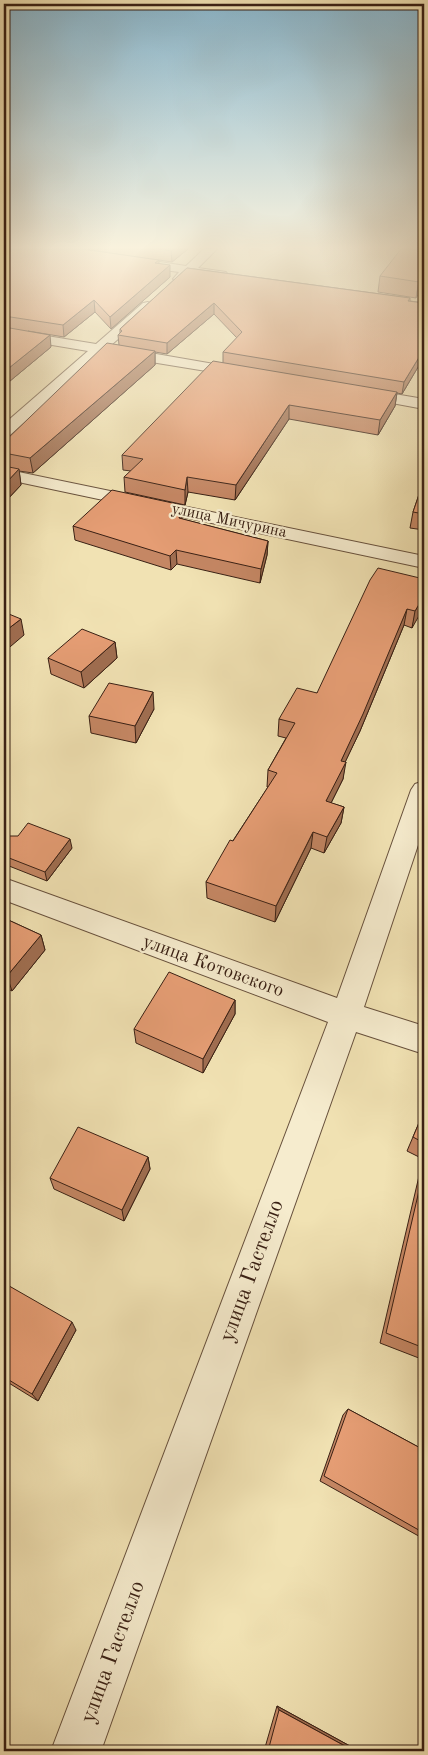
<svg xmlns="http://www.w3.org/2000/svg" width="428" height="1755" viewBox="0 0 428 1755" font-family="'Old Standard TT',serif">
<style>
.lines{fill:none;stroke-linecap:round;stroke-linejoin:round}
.minor-casing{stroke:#67503c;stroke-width:2}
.minor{fill:#f6ecce;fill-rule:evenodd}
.wall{fill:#c58764;stroke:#392014}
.shaded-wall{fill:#a06e51;stroke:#392014}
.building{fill:#e59d74;stroke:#392014}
.labels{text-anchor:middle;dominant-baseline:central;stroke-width:4.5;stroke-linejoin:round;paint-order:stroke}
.far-street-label{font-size:16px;fill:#392014;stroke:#f6ecce}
.street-label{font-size:19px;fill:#392014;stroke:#f6ecce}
.near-street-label{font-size:22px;fill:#392014;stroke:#f6ecce}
</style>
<rect width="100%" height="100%" fill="#f1e2b3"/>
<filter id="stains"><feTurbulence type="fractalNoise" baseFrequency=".004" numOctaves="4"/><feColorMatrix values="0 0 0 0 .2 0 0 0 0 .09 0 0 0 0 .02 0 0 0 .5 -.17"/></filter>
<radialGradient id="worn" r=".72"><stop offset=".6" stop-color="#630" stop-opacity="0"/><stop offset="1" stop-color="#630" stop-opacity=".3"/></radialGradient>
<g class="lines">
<g class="minor-casing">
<g id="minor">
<polygon points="204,249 217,249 198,268 226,272 228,275 226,278 222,279 191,274 183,282 179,283 173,279 179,272 134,266 128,262 134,258 186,266"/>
<polygon points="148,302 155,306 153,309 110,346 243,369 248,370 250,373 248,376 243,377 102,354 10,435 4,437 4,424 88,351 4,337 4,329 96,344 143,303"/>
<polygon points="359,388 424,399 424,409 354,396 351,393 354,390"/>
<polygon points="4,469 424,556 424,568 4,479"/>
<polygon points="424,781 424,827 364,1007 424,1026 424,1054 356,1032 101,1751 51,1751 328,1022 4,900 4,878 337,998 411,790 415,784"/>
</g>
</g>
<use href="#minor" class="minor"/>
</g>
<g class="wall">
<polygon points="4,249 141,258 86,249 188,249 172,262 159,260 159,264 170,277 111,329 95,312 64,337 28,331 51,347 4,386"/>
<polygon points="424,249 416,298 378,292 380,276"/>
<polygon points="187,268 410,298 410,301 424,303 424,357 402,394 397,393 395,406 378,435 289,419 235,500 188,492 185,505 125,492 124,477 131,471 123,470 122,455 223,363 223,352 237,338 214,314 167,354 155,352 155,365 33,473 19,471 21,485 4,503 4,442 119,345 118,335 120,333 120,329"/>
<polygon points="424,480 424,530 410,528 413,512"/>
<polygon points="182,519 268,541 267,555 260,583 177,564 171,570 75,540 73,526"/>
<polygon points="424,579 412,628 404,625 360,731 345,762 343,779 331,803 344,807 341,823 324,853 311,848 275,922 207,898 206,882 268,787 267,787 268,770 286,738 278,736 279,719 317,693"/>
<polygon points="115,642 117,658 84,688 51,674 48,658"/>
<polygon points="154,709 136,743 91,733 89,716"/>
<polygon points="4,836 72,848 47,881 4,864"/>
<polygon points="4,918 41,935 45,950 12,991 4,987"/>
<polygon points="235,1000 235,1014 203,1073 136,1043 134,1029"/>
<polygon points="424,1111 424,1360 380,1343 423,1159 407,1151"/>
<polygon points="148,1157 150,1169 124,1221 54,1189 50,1178"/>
<polygon points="4,1283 76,1330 38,1401 4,1380"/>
<polygon points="348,1409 424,1450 424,1539 320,1481 343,1415"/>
<polygon points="277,1706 359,1751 264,1751"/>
</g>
<g class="shaded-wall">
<polygon points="174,249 188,249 172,262 171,251"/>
<polygon points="170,265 170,277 111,329 110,317"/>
<polygon points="424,273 424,286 416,298 419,282"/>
<polygon points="94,300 95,312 64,337 63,325"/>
<polygon points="214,303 214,314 167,354 167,343"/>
<polygon points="50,335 51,347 4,386 4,372"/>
<polygon points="424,349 424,357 402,394 404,382"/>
<polygon points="155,351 155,365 33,473 30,458"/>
<polygon points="397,392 395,406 378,435 380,420"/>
<polygon points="289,405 289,419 235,500 236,485"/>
<polygon points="19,469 21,485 4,503 4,485"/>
<polygon points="187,477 188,492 185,505 185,490"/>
<polygon points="182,505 182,519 179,518"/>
<polygon points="268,541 267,555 260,583 261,569"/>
<polygon points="176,550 177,564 171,570 170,556"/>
<polygon points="424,596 424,607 412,628 415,611"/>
<polygon points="407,609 404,625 360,731 339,775 346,762 343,779 324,817 326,801 341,761"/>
<polygon points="21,619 24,635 4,652 4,632"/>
<polygon points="115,642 117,658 84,688 81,672"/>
<polygon points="153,692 154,709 136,743 135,726"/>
<polygon points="344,807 341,823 324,853 327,837"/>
<polygon points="313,832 311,848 275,922 276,906"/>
<polygon points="70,839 72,848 47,881 45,872"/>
<polygon points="41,935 45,950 12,991 7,976"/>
<polygon points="235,1000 235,1014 203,1073 203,1059"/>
<polygon points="148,1157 150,1169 124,1221 122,1210"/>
<polygon points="72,1322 76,1330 38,1401 32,1394"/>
<polygon points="4,1474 9,1477 4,1487"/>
<polygon points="277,1706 359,1751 354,1751 279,1710"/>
</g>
<g class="building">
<polygon points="4,249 82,249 159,260 155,263 170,265 110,317 94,300 63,325 4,316"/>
<polygon points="159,249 174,249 171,251"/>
<polygon points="401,249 424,249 424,273 419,282 380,276"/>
<polygon points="187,268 410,298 408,301 424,303 424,349 404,382 223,352 242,332 214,303 167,343 118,335 122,331 120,329"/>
<polygon points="4,327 50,335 4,372"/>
<polygon points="107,343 155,351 30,458 4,453 4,442"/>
<polygon points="213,361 397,392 380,420 289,405 236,485 187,477 185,490 124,477 143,459 122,455"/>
<polygon points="4,466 19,469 4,485"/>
<polygon points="424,480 424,514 413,512"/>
<polygon points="112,490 182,505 179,518 268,541 261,569 176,550 170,556 73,526"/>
<polygon points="378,568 424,579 424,596 415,611 407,609 363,714 341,761 346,762 326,801 344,807 327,837 313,832 276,906 206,882 230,840 233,841 277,773 268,770 295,723 279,719 297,688 317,693 370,580"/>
<polygon points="4,612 21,619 4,632"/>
<polygon points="82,629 115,642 81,672 48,658"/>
<polygon points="109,683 153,692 135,726 89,716"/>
<polygon points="28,823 70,839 45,872 4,856 4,836 18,836"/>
<polygon points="4,918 41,935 7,976 4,975"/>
<polygon points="169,972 235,1000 203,1059 134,1029"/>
<polygon points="424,1111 424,1143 413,1137"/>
<polygon points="78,1127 148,1157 122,1210 50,1178"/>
<polygon points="424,1169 424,1348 386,1333"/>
<polygon points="4,1283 72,1322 32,1394 4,1377"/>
<polygon points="348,1409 424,1450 424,1533 324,1476"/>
<polygon points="279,1710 354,1751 268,1751"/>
</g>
<linearGradient id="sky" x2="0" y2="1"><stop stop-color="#89b8d0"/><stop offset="0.5" stop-color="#f9f2dd"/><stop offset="1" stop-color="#f9f2dd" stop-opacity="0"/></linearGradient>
<rect width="428" height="495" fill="url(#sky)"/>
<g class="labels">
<g class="far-street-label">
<text transform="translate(229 521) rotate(12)">улица Мичурина</text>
</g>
<g class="street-label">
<text transform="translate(213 967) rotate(20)">улица Котовского</text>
</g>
<g class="near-street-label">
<text transform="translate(252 1271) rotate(-70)">улица Гастелло</text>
<text transform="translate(113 1652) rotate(-70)">улица Гастелло</text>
</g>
</g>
<rect width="428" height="1755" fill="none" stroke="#f1e2b3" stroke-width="20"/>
<rect x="5" y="5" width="418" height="1745" fill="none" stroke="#392014" stroke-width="2.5"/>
<rect x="10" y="10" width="408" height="1735" fill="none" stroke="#392014"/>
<rect width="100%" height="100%" filter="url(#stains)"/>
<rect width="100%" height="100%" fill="url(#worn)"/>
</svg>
